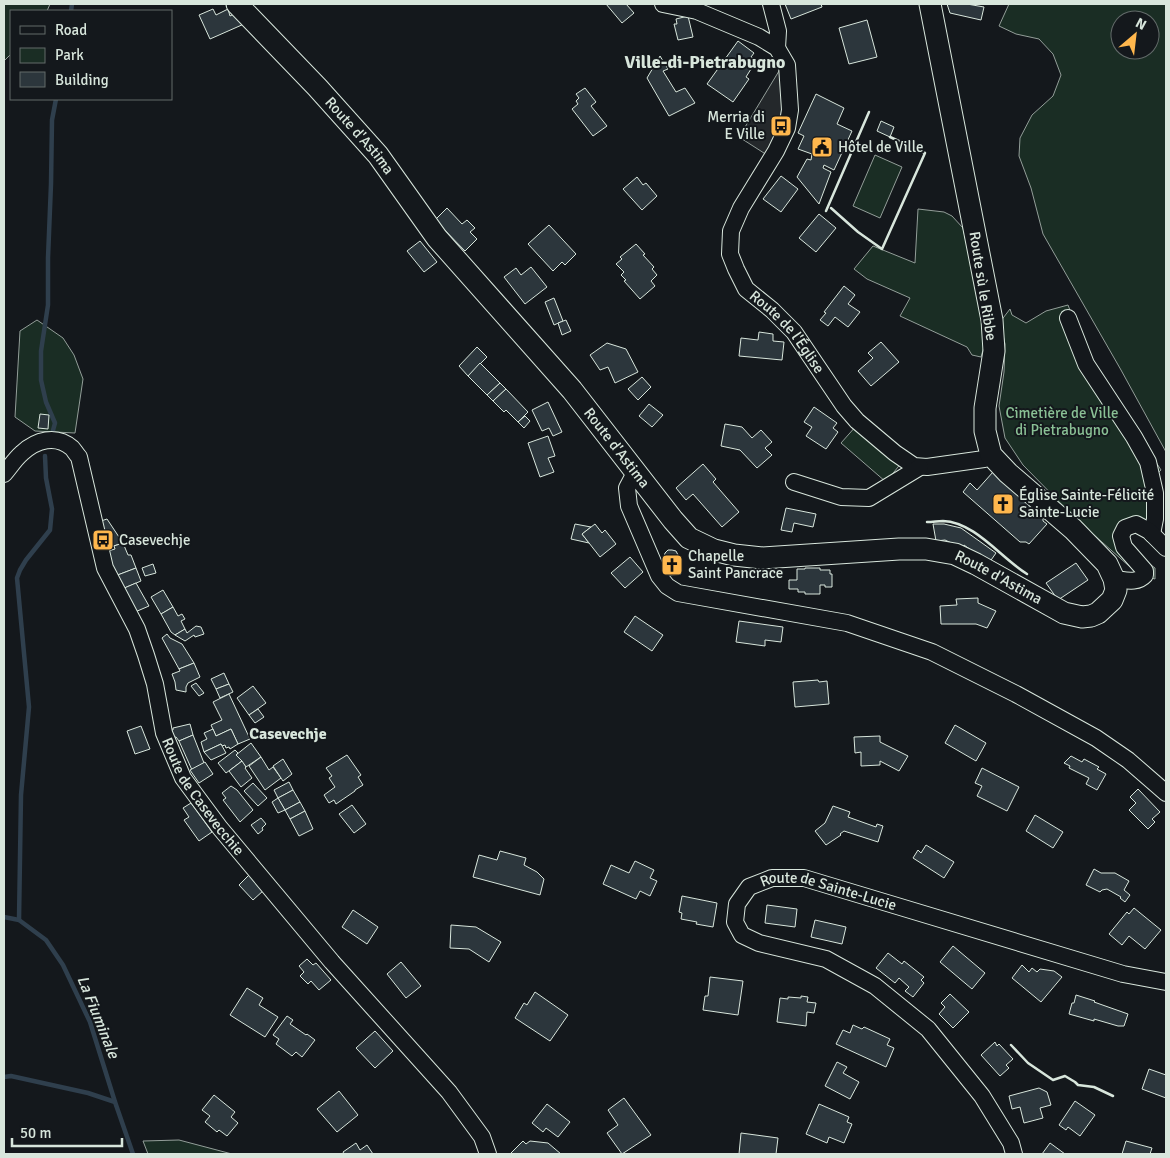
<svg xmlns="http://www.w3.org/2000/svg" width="1170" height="1158" viewBox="0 0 1170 1158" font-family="Signika,sans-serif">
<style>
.green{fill:#1a2d24;stroke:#939e99;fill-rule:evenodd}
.parking{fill:#24282b;stroke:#939e99}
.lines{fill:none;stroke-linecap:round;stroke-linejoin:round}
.stream{stroke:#2f3f4d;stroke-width:4.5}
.building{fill:#2c363c;stroke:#d8e6dc}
.minor-casing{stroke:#d8e6dc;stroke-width:18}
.major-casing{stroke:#d8e6dc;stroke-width:23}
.minor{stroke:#14181c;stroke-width:16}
.major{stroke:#14181c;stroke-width:21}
.wall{stroke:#d8e6dc;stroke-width:2.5}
.labels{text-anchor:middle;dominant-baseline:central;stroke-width:4;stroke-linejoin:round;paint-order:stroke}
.poi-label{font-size:15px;fill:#d8e6dc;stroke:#14181c;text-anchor:start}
.street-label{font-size:15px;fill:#d8e6dc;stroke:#14181c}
.park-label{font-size:15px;fill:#8ac095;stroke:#14181c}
.neighbourhood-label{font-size:16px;font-weight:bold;fill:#d8e6dc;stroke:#14181c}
.water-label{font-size:16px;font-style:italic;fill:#d8e6dc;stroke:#14181c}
.quarter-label{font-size:18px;font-weight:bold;fill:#d8e6dc;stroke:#14181c}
</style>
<rect width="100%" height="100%" fill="#14181c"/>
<g class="green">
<polygon points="4,4 50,4 47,11 11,11 11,54 4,61"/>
<path d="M1009 4H1166V452L1121 370 1043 234 1031 188 1019 156 1020 138 1032 115 1053 96 1061 75 1053 54 1039 39 1016 34 999 26ZM1120 20H1150V50H1120Z"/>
<polygon points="875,155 902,167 880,218 853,206"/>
<polygon points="918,209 944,212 952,216 963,228 987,336 981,357 972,355 967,347 900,316 910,298 867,279 854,269 873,246 915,263"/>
<path d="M1068 305 1080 336 1093 364 1161 470C1145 484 1148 506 1147 525L1133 519 1127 547 1155 568V579L1138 574 1076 519 1023 465 1005 438 999 406 1004 372 1005 344 1000 322 1010 309 1012 315 1026 323 1046 311Z"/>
<polygon points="37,320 63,338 74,355 83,379 75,433 35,431 15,417 20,331"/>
<polygon points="857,425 902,462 886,482 841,443"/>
<polygon points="179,1140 232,1154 148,1154 143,1141"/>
</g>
<polygon class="parking" points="782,66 785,92 782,117 767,155 739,137"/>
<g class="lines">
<g class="stream">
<polyline points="71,11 72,4"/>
<polyline points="52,434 55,423 46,402 41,380 41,351 48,305 48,258 51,184 52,120 56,99"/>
<polyline points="4,917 19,920 46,940 63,965 90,1022 115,1102 133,1154"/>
<polyline points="19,920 21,795 29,707 17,578 20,570 26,560 50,530 52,509 46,478 45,456"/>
<polyline points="4,1077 11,1076 88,1093 115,1102"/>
</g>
</g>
<g class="building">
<polygon points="606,4 626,4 634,13 622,23"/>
<polygon points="785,4 821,4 822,7 791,19"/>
<polygon points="947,4 967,4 984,7 981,20 950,13"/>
<polygon points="213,9 216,15 228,9 230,16 236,13 244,24 210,39 199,15"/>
<polygon points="688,16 693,37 678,40 674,24 677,24 676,19"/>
<polygon points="867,20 877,57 849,64 839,28"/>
<polygon points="738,41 754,53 751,57 755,59 749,67 751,69 746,77 749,79 733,102 707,84"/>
<polygon points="660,56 668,69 663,71 676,92 685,88 695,103 669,116 647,78"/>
<polygon points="585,88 596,102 591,106 607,126 593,136 572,109 578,104 576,101 579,98 576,94"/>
<polygon points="816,94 844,108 837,124 852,131 834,170 824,165 823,168 831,172 819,204 797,177 807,159 811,160 812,154 798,149 804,136 798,133"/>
<polygon points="881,121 894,127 890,137 877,131"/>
<polygon points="781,176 798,189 781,212 763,199"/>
<polygon points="637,177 643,185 646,183 657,196 642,210 623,189"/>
<polygon points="447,208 462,224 467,220 475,228 470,232 477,239 465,251 435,220"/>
<polygon points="819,214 836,228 816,252 799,238"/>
<polygon points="549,225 576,254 565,265 562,262 553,271 528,244"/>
<polygon points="420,241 437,262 424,272 407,251"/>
<polygon points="636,244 645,254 643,255 654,267 652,269 657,275 651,281 655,286 640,299 624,281 626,280 621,275 624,272 616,264 622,259 620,257"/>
<polygon points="531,267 547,287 525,304 504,277 516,268 521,275"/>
<polygon points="844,286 855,295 848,304 860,312 848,327 835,317 828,326 820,320 826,313 824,312"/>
<polygon points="554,298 563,321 554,325 545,302"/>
<polygon points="566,320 571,331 562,335 558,323"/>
<polygon points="759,332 773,334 773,341 784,342 782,360 739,356 741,338 758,340"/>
<polygon points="881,342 899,362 871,386 858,371 873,358 868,353"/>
<polygon points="607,343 626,349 638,372 615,383 608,367 600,370 590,355"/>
<polygon points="477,347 487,357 468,376 459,366"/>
<polygon points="480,363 500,383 487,395 468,376"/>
<polygon points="642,377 651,387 638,400 628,389"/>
<polygon points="500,383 506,389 493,401 487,395"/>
<polygon points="506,389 528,412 518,422 506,410 504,412 493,401"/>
<polygon points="548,402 562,432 553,436 549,428 542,431 532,410"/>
<polygon points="649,404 663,415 652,427 639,416"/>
<polygon points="814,407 837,423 833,428 838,432 826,449 806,436 812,427 804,422"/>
<polygon points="40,414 49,415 48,429 38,428"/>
<polygon points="525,416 530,421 524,428 518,422"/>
<polygon points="725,424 742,427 752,438 761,430 772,442 765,448 772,455 757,468 740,450 721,446"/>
<polygon points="548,436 555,456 548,458 554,472 540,477 528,443"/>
<polygon points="703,464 716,479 713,482 739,512 722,527 693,494 686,500 676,488"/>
<polygon points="993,472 1043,515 1043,521 1047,524 1029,544 1026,542 1020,542 963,492 970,483 977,490"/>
<polygon points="786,508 816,514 813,527 794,523 792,532 781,530"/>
<polygon points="107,519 123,543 107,548 101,521"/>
<polygon points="575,524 591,527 582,534 589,543 571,539"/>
<polygon points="595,524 602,533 605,530 616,544 600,557 582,534"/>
<polygon points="933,524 944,524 961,528 996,553 989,563 964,545 962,548 945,540 936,541"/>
<polygon points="123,543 128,555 131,555 136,568 115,576 108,551 115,549 114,546"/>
<polygon points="668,550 672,550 676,551 678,555 681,574 666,576 664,557 665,553"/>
<polygon points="630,557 643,572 625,588 611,573"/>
<polygon points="1076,563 1088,580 1058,600 1046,583"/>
<polygon points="153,564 156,573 145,576 142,568"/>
<polygon points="136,568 141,581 122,589 115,576"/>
<polygon points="805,568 820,568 820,570 830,570 830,574 832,574 832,587 825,587 825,585 820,585 820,594 805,594 805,592 798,592 798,589 789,589 789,580 797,580 797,569 805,569"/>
<polygon points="136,583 149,606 135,612 122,589"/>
<polygon points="163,590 173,607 161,614 151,597"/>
<polygon points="978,598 978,603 996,611 987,628 976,624 941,624 940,606 957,605 956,599"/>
<polygon points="173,607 178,616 182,614 185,619 181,621 185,629 175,635 171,632 161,614"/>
<polygon points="635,616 663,635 652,651 624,632"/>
<polygon points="739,621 783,627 781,642 765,640 765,646 736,642"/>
<polygon points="196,626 201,627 204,634 195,637 194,635 185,641 175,635 185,629 187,633"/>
<polygon points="167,634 170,638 182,644 194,663 179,669 162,638"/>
<polygon points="194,663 200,677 188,683 186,687 186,692 176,690 175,682 172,674 180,671 179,669"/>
<polygon points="224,673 229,684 216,689 211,679"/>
<polygon points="818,680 819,682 827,681 829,704 795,707 793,682"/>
<polygon points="196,683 204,693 199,696 191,686"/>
<polygon points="229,684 233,692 220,698 216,689"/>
<polygon points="253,686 266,703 249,715 237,698"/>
<polygon points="229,694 250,739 238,744 231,729 216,736 211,725 222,720 213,702"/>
<polygon points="258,709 264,717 255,723 249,715"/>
<polygon points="190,724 193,735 179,741 176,737 172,738 170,730 173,730 173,728"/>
<polygon points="955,725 986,743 976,761 945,743"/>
<polygon points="141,726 150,749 135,754 127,731"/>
<polygon points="213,729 216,736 231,729 238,744 230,749 229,747 226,748 225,745 222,746 221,744 204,752 201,742 207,739 204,733"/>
<polygon points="193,735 204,763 192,770 179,741"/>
<polygon points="880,736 880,742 908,756 899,771 880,761 880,765 861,766 861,752 855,753 854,737"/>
<polygon points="251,743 261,757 246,767 236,755"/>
<polygon points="221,744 226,753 211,760 204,752"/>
<polygon points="235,750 238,753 236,755 242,761 226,773 218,763"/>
<polygon points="347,755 361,775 358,777 363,785 355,790 355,791 336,804 334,800 329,803 324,795 335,787 329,778 332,776 326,768"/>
<polygon points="1071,756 1082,762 1084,759 1099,767 1097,769 1106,774 1097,790 1086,784 1089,778 1069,768 1070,766 1064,763"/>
<polygon points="261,757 269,770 273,767 281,778 265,790 249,766"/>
<polygon points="283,759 292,774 283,781 273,766"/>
<polygon points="242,761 246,767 245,768 252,778 241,787 229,771"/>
<polygon points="205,762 213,774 199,783 190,770"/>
<polygon points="982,768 1019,787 1007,811 977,796 982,786 975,783"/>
<polygon points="289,782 293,790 278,798 274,790"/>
<polygon points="253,783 267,798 258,806 244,791"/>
<polygon points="231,786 237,790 253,810 240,822 223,800 226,798 222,793"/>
<polygon points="1138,789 1160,812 1152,819 1155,822 1148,829 1129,810 1136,803 1130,797"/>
<polygon points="293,790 300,802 285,810 278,798"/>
<polygon points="278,798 285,810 278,813 272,802"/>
<polygon points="300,802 305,811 290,819 285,810"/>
<polygon points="191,803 212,832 199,841 184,820 189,817 183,808"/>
<polygon points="352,805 366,824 354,833 339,814"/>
<polygon points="833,806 850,812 848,817 876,827 877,824 883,826 878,842 844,831 840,834 841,835 826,845 815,831 825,823"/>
<polygon points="305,811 313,829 299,836 290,819"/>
<polygon points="1035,815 1063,832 1053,848 1026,831"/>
<polygon points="261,818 266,824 262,828 263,830 258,834 251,825"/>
<polygon points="926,845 954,862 944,878 913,858 918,850 921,853"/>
<polygon points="500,851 526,858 524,865 537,872 544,879 540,895 473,877 479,855 497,860"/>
<polygon points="635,861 654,870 650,878 657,881 650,896 640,891 636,899 603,884 611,865 629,873"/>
<polygon points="1094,869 1101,873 1115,873 1129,881 1124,890 1130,895 1125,902 1120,898 1121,897 1107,889 1102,890 1100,892 1086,885"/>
<polygon points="249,875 264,890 253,900 239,885"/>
<polygon points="682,896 717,903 713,927 696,924 697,922 681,919 682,913 679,912"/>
<polygon points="767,905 797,909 795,927 765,923"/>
<polygon points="1134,908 1161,930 1145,949 1129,936 1122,945 1109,934 1127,912 1129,914"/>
<polygon points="353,910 378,927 367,944 342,927"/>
<polygon points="815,920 846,927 842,944 811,937"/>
<polygon points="451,925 476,927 501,942 489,962 469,949 450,948"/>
<polygon points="953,946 985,973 972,989 940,962"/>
<polygon points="888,953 902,964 904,961 924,977 921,980 924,983 913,997 905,991 909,987 899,978 895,983 876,968"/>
<polygon points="307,959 313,965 316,963 331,980 319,990 311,981 308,984 300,976 304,972 299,966"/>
<polygon points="401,962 421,986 406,998 387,974"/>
<polygon points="1022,965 1029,972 1032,968 1037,972 1040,969 1054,971 1062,977 1041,1002 1012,978"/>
<polygon points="710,977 743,981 738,1015 703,1010 705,996 708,996"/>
<polygon points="247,988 263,998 259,1005 278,1017 265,1037 230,1015"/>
<polygon points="535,992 568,1015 550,1041 515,1018 524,1003 527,1005"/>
<polygon points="950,994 969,1012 953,1028 939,1014 945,1007 941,1003"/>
<polygon points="1076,995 1095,1001 1094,1002 1128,1014 1124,1026 1118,1026 1094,1019 1094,1021 1069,1014 1072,1003 1074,1003"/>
<polygon points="801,996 808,997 807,1002 816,1003 814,1013 807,1012 806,1026 777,1022 780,998 788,999 788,997 801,998"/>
<polygon points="287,1016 293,1020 290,1024 306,1035 307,1034 315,1040 302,1057 296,1052 292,1056 276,1044 279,1039 273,1035"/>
<polygon points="853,1025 862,1029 864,1027 890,1039 887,1045 894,1048 886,1067 836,1044 843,1030 850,1033"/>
<polygon points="375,1031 393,1051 375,1068 356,1048"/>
<polygon points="995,1042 997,1046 999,1044 1013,1059 1006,1065 1009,1068 1000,1076 981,1055"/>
<polygon points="837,1062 847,1067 843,1073 859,1082 850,1099 825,1086"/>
<polygon points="1149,1069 1166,1075 1166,1098 1142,1089"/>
<polygon points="1039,1088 1047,1092 1051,1105 1040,1108 1043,1118 1024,1123 1020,1107 1012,1109 1009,1096"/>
<polygon points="339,1091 358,1115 337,1132 317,1109"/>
<polygon points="214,1095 235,1112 231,1117 238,1123 227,1136 219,1130 217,1132 205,1122 210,1116 202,1110"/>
<polygon points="624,1098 651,1135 622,1154 607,1133 618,1125 608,1110"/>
<polygon points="1075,1101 1095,1115 1080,1136 1068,1127 1066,1130 1059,1125"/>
<polygon points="547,1104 570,1122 558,1137 546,1128 543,1132 532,1123"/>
<polygon points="819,1104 849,1117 847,1122 852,1124 844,1143 829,1137 827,1143 806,1134"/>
<polygon points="741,1133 778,1138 776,1154 739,1154"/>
<polygon points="523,1141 526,1144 530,1141 548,1143 561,1154 510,1154"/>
<polygon points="1126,1141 1152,1148 1150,1154 1122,1154"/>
<polygon points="356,1143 360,1150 367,1145 373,1154 344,1154 343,1152"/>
<polygon points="1050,1143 1065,1154 1042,1154"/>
</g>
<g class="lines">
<g class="minor-casing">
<g id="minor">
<path id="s1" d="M663 4 697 11 759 37 777 48 787 65 790 110 787 128 776 151 741 208 731 231 730 254 736 269 746 289 772 310 794 332 844 406 857 421 895 453 914 466 927 467 984 459 991 455"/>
<polyline points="771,4 778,31 777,48"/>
<polyline points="1068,318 1086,364 1134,437 1148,462 1155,493 1155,519 1152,534"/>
<polyline points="636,471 627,488 629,506 659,576 667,586 678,593 847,623 932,652 1016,694 1096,738 1128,760 1166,793"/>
<path id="s2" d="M4 474C10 467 15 459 22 453 36 440 56 434 72 448 74 450 76 454 79 457L105 568 137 629 146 655 155 684 164 733 183 778 220 828 332 962 449 1092 482 1137 488 1154"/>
<polyline points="794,482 841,497 869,498 920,467"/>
<path d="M1114 579C1125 580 1137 584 1145 575V571L1124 547 1121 536 1125 528 1136 524 1149 531 1166 548"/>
<path id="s3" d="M1014 1154 1011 1143 982 1096 928 1029 875 986 826 959 759 943 742 935 735 922 737 904 749 887 772 878H804L1123 974 1166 982"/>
</g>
</g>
<g class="major-casing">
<g id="major">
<path id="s4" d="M237 4 317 87 378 155 437 238 572 390 673 520 689 538 714 550 734 555 762 558 899 549H926L955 554 976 564 1064 613 1082 617 1091 616 1098 613 1112 600 1116 590 1114 579 1107 564 1073 529 1008 473 991 455 985 431V408L994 351 992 320 930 4"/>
</g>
</g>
<use href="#minor" class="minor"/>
<use href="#major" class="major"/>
<g class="wall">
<polyline points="831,208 858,232 882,249 925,153 890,137"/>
<polyline points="826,211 869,112"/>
<path d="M927 522C933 522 938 521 943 521 975 522 1001 558 1027 574"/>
<polyline points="1011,1045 1028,1063 1053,1080 1065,1076 1075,1082 1078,1085 1094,1087 1113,1096"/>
</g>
</g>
<defs>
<g id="bus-square" transform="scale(1.125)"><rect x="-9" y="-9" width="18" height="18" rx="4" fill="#ffb74d" stroke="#14181c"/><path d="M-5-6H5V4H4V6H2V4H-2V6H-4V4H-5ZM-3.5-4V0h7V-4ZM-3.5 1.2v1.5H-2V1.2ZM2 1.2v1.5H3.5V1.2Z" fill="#111"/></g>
<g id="civic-square" transform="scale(1.125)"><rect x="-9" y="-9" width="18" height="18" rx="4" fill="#ffb74d" stroke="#14181c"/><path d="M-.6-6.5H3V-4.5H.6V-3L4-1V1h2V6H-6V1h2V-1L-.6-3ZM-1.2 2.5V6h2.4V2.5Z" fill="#111"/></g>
<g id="church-square" transform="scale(1.125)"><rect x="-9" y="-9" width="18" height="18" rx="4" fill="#ffb74d" stroke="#14181c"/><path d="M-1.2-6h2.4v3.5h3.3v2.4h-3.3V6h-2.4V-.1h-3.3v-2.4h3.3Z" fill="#111"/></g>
</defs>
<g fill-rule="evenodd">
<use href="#bus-square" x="781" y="126"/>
<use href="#civic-square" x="822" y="147"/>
<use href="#church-square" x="1003" y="504"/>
<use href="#bus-square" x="103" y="540"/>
<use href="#church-square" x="672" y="565"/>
</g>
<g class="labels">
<g class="poi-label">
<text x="765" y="117" text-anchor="end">Merria di<tspan x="765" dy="17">E Ville</tspan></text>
<text x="838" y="147">Hôtel de Ville</text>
<text x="1019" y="495">Église Sainte-Félicité<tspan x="1019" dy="17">Sainte-Lucie</tspan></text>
<text x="119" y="540">Casevechje</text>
<text x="688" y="556">Chapelle<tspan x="688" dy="17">Saint Pancrace</tspan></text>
</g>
<g class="street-label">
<text stroke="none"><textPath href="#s4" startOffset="180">Route d'Astima</textPath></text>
<text transform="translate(983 286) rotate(81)">Route sù le Ribbe</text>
<text stroke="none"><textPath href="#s1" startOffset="445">Route de l'Église</textPath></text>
<text stroke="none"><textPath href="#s4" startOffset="585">Route d'Astima</textPath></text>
<text stroke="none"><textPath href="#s4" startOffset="1020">Route d'Astima</textPath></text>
<text stroke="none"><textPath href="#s2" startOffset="460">Route de Casevecchie</textPath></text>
<text stroke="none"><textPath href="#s3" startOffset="501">Route de Sainte-Lucie</textPath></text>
</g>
<g class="park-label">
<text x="1062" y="413">Cimetière de Ville<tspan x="1062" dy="17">di Pietrabugno</tspan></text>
</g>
<g class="neighbourhood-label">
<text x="288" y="734">Casevechje</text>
</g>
<g class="water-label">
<text transform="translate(98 1017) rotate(68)">La Fiuminale</text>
</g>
<g class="quarter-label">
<text x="705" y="62">Ville-di-Pietrabugno</text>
</g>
</g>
<rect width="1170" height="1158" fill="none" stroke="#d8e6dc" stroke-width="10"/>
<rect x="10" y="10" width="162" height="90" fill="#14181c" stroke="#626a69"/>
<rect x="20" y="26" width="25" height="8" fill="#14181c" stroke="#626a69"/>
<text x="55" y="35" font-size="15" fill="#d8e6dc">Road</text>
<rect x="20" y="48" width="25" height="15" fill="#1a2d24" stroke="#626a69"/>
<text x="55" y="60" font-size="15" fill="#d8e6dc">Park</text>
<rect x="20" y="72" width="25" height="15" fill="#2c363c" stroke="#626a69"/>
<text x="55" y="85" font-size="15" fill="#d8e6dc">Building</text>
<g transform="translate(1135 35) rotate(28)"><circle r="24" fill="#14181c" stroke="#626a69"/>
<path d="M0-4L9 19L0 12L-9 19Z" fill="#ffb74d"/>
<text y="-8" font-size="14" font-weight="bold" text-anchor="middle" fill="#d8e6dc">N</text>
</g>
<path d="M12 1138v8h110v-8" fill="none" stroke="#d8e6dc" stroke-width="2.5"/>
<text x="20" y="1138" font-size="15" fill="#d8e6dc" stroke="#14181c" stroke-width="4" paint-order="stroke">50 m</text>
</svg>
